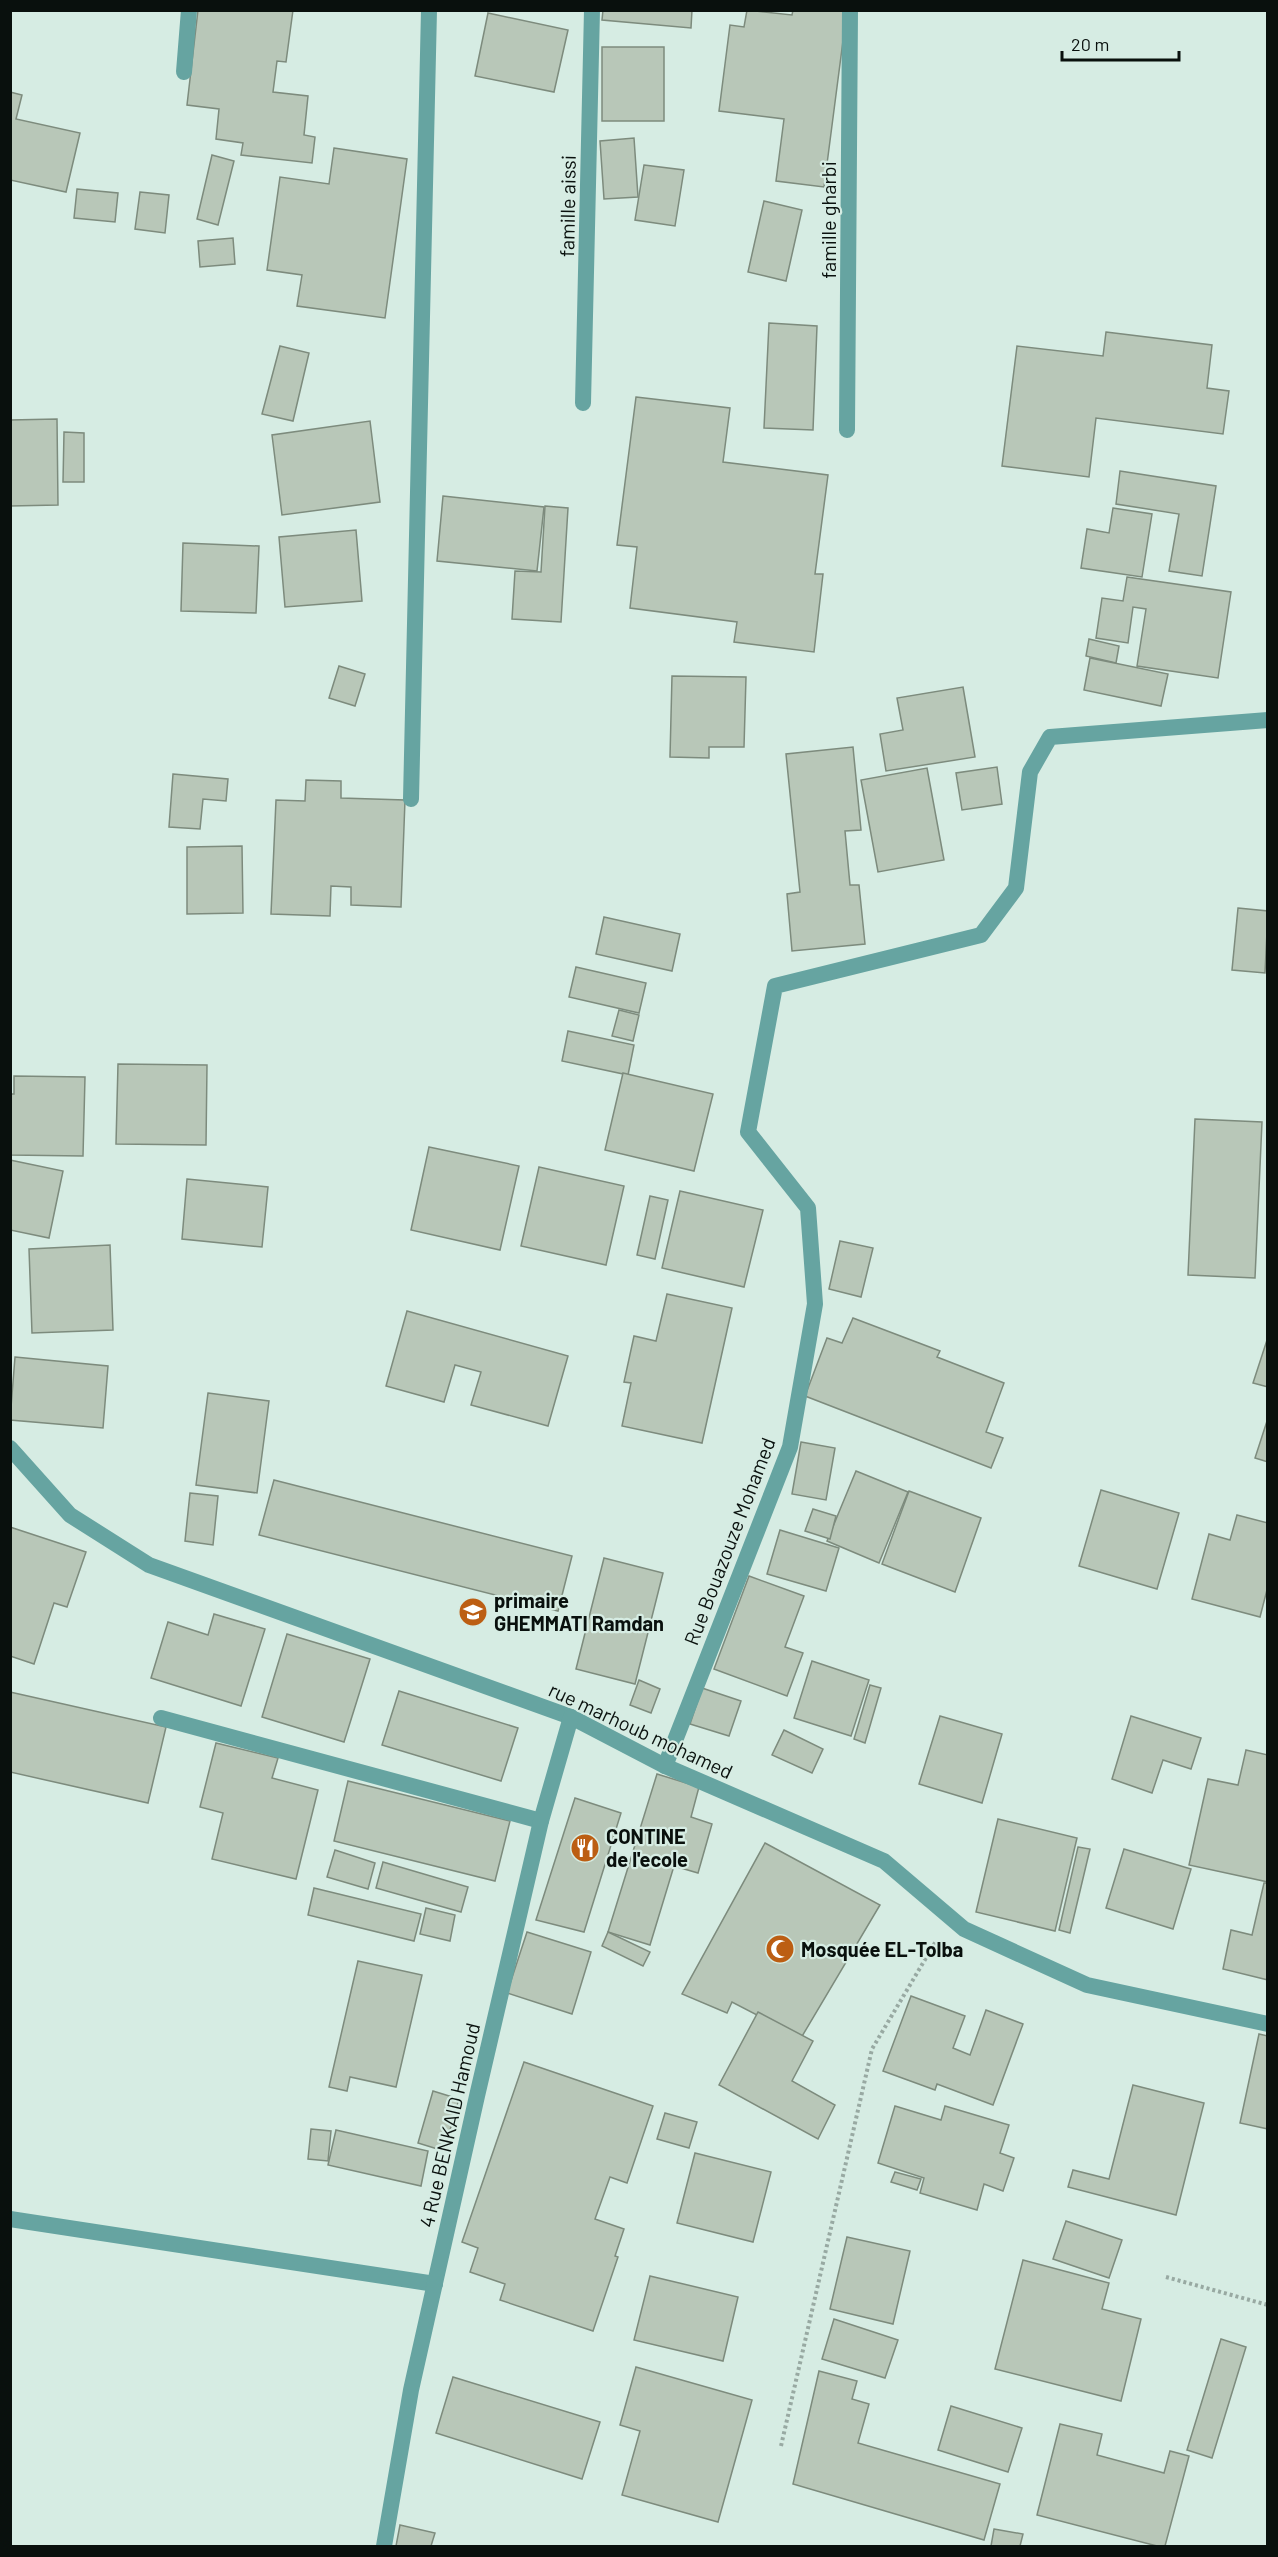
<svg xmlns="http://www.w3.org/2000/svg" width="1278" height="2557" viewBox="0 0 1278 2557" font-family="Barlow,sans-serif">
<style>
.building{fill:#b8c7b8;stroke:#7d8b7d;stroke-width:1.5}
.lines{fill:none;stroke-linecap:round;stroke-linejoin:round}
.path{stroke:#98a9a2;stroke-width:4;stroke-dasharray:3 3;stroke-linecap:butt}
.minor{stroke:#66a4a1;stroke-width:16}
.labels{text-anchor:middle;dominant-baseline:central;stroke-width:4.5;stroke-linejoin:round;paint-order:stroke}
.street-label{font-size:20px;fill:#09100d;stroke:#d6ece3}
.poi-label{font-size:20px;font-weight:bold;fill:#09100d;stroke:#d6ece3;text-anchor:start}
</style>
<rect width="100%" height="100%" fill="#d6ece3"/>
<g class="building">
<polygon points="198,10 293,10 286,62 277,61 273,92 308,96 304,135 315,137 312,163 241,155 243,143 216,139 219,109 187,105"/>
<polygon points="603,10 692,10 691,28 602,20"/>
<polygon points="747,10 792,15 793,10 847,10 824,187 776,181 784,119 719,111 730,25 744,27"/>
<polygon points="488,13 568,30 554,92 475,76"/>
<rect x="602" y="47" width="62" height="74"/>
<polygon points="10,92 22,95 16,119 80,133 66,192 10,180"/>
<polygon points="634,138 638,197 604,199 600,141"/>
<polygon points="334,148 407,159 385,318 297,306 302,275 267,270 280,177 329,184"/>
<polygon points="212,155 234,161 218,225 197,219"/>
<polygon points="644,165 684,170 675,226 635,220"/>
<polygon points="77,189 118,193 115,222 74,218"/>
<polygon points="140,192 169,195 165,233 135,229"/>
<polygon points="764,201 802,210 786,281 748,272"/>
<polygon points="233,238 235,264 200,267 198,241"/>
<polygon points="769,323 817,326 813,430 764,428"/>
<polygon points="1106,332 1212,345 1207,388 1229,391 1223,434 1096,418 1089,477 1002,466 1017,346 1103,356"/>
<polygon points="280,346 309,353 293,421 262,414"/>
<polygon points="636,397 730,408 723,462 828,475 815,574 823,574 814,652 734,642 737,622 630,608 637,547 617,545"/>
<polygon points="57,419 58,505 10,506 10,420"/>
<polygon points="370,421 380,502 282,515 272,435"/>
<polygon points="64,432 84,433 84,482 63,482"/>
<polygon points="1120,471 1216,486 1202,576 1169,571 1179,514 1116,504"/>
<polygon points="443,496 544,507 537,571 437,561"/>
<polygon points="545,506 568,508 561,622 512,619 515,571 541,572"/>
<polygon points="1113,508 1152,514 1142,577 1081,568 1087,529 1109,533"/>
<polygon points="356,530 362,601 285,607 279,537"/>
<polygon points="183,543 259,546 256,613 181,611"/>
<polygon points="1127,577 1231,592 1218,678 1137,666 1146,609 1133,607 1128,643 1096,638 1102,598 1123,601"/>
<polygon points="1089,639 1119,646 1116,663 1086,656"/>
<polygon points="1090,658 1168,674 1161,706 1084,690"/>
<polygon points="339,666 365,674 355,706 329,698"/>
<polygon points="672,676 746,677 744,747 709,747 709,758 670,757"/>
<polygon points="963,687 975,757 886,771 880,734 903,730 897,698"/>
<polygon points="853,747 861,830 845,831 850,885 859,885 865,944 792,951 787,894 800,892 786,754"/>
<polygon points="997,767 1002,804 962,810 956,773"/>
<polygon points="927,768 944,860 878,872 861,780"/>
<polygon points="173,774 228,779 226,801 203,799 200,829 169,827"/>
<polygon points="306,780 341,781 341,798 405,800 401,907 351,905 351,887 331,886 330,916 271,914 276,800 305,801"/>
<polygon points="242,846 243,913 187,914 187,847"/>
<polygon points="1238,908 1268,911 1265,973 1232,970"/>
<polygon points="604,917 680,934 672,971 596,954"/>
<polygon points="576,967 646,983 639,1013 569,997"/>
<polygon points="619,1010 639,1015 633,1041 612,1036"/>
<polygon points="568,1031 634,1045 628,1075 562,1061"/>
<polygon points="118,1064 207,1065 206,1145 116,1144"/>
<polygon points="623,1073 713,1094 694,1171 605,1150"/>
<polygon points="14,1076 85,1077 83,1156 10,1155 10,1094 14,1094"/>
<polygon points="1195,1119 1262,1122 1255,1278 1188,1275"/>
<polygon points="429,1147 519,1166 500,1250 411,1230"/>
<polygon points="10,1160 63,1171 49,1238 10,1230"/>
<polygon points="539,1167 624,1186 606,1265 521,1246"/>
<polygon points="187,1179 268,1187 262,1247 182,1239"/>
<polygon points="680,1191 763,1210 744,1287 662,1268"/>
<polygon points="650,1196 668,1200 655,1259 637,1255"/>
<polygon points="840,1241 873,1248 861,1297 829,1289"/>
<polygon points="110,1245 113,1330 32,1333 29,1249"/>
<polygon points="667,1294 732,1308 702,1443 622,1426 631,1383 624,1382 634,1336 656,1341"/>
<polygon points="407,1311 568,1356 548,1426 471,1405 481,1372 455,1365 444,1402 386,1386"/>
<polygon points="853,1318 940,1351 937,1357 1004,1383 986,1432 1003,1438 991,1468 805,1396 827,1338 842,1343"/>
<polygon points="1268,1337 1268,1387 1253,1383"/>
<polygon points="15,1357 108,1366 103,1428 10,1420"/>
<polygon points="208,1393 269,1401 257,1493 196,1485"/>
<polygon points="1268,1418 1268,1462 1255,1458"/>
<polygon points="801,1442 835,1448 826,1500 792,1494"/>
<polygon points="856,1471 908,1492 879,1563 827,1541"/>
<polygon points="274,1480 572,1556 558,1611 259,1535"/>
<polygon points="1101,1490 1179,1513 1157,1589 1079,1566"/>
<polygon points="909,1491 981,1518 955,1592 882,1564"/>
<polygon points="190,1493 218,1496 213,1545 185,1541"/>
<polygon points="813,1509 836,1516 830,1539 805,1531"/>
<polygon points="1237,1515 1268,1523 1268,1586 1260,1617 1192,1599 1209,1534 1230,1540"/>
<polygon points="10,1527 86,1552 67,1607 54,1603 34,1664 10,1656"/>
<polygon points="780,1530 839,1548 826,1591 767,1574"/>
<polygon points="604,1558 663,1573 635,1684 576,1669"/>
<polygon points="749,1576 804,1596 785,1647 803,1653 787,1696 714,1669"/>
<polygon points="214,1614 265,1629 241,1706 151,1678 168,1622 208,1635"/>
<polygon points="287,1634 370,1659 344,1742 262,1717"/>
<polygon points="812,1661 869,1680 851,1736 794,1718"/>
<polygon points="639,1680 660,1689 651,1713 630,1705"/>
<polygon points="870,1685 881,1688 865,1743 854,1739"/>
<polygon points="702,1688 741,1701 729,1736 690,1724"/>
<polygon points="399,1691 518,1728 501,1781 382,1745"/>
<polygon points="10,1692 166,1727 148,1803 10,1772"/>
<polygon points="940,1716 1002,1734 982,1803 919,1784"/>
<polygon points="1131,1716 1201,1738 1191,1769 1163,1760 1152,1793 1112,1779"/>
<polygon points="784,1730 823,1749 812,1773 772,1755"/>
<polygon points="216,1743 278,1758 272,1778 318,1790 296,1879 212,1859 223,1813 200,1807"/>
<polygon points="1246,1750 1268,1755 1268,1882 1189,1865 1208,1779 1238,1785"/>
<polygon points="657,1774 699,1787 691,1817 712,1824 698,1873 674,1866 650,1945 608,1932"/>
<polygon points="348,1781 510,1821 495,1881 334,1841"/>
<polygon points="575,1798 621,1813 584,1932 536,1920"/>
<polygon points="998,1819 1077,1838 1055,1931 976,1912"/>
<polygon points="765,1843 880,1905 801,2038 732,2002 727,2013 682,1994"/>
<polygon points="1078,1847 1090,1849 1070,1933 1059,1930"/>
<polygon points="1124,1849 1191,1869 1173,1929 1106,1908"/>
<polygon points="335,1850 375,1863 368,1889 327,1877"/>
<polygon points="383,1862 468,1887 461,1912 376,1888"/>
<polygon points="1264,1883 1268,1883 1268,1980 1223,1969 1231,1930 1252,1935"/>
<polygon points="314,1888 421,1914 414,1941 308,1915"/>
<polygon points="426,1908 455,1915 450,1941 420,1934"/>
<polygon points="527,1932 591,1952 572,2014 507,1993"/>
<polygon points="608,1932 650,1952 643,1966 602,1946"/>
<polygon points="358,1961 422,1975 396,2087 350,2077 347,2091 329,2087"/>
<polygon points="911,1996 965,2016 953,2048 970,2055 986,2010 1023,2024 993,2105 937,2084 935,2090 883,2071"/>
<polygon points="758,2012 813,2041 792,2081 835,2105 818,2139 719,2085"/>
<polygon points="1259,2034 1268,2036 1268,2129 1240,2123"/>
<polygon points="524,2062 653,2106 627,2183 610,2177 595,2219 624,2229 615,2256 618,2257 593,2331 500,2300 505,2284 470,2272 478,2248 462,2242"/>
<polygon points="1133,2085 1204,2103 1176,2215 1068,2187 1073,2170 1109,2179"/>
<polygon points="433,2091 459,2099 444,2151 418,2143"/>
<polygon points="895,2106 941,2120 945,2106 1009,2125 1000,2153 1014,2158 1003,2191 984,2184 977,2210 920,2193 924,2178 878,2163"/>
<polygon points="665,2113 697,2122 689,2148 657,2139"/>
<polygon points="311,2129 331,2131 328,2161 308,2159"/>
<polygon points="336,2130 428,2151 421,2186 328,2165"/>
<polygon points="695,2153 771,2172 753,2242 677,2223"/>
<polygon points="895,2172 921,2179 917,2190 891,2182"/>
<polygon points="1066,2221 1122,2240 1109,2278 1053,2259"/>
<polygon points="847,2237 910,2251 893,2324 830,2309"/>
<polygon points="1023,2260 1109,2283 1102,2309 1141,2319 1121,2401 995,2369"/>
<polygon points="650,2276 738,2297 723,2361 634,2340"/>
<polygon points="834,2319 898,2340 885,2378 822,2359"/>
<polygon points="1221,2339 1246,2347 1212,2458 1187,2450"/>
<polygon points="636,2367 752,2400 718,2522 622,2495 640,2431 620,2425"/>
<polygon points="819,2371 857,2381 852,2399 869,2404 858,2443 1000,2484 984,2540 793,2484"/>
<polygon points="453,2377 600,2422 582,2479 436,2433"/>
<polygon points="951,2406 1022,2428 1008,2472 938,2450"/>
<polygon points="1060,2424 1102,2434 1097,2455 1164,2473 1170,2451 1189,2456 1165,2546 1157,2546 1037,2515"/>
<polygon points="400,2525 435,2533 431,2546 396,2546"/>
<polygon points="994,2529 1023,2534 1020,2546 991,2546"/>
</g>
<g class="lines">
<g class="path">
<polyline points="1166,2277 1268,2305"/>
<polyline points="781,2446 872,2049 936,1941"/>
</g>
<g class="minor">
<polyline points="184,72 189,10"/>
<polyline points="583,403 592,10"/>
<polyline points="847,430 850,10"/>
<polyline points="411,799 429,10"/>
<polyline points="10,1448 70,1515 149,1565 571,1717 665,1766 884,1861 964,1929 1087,1985 1268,2024"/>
<polyline points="161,1718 541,1821"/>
<polyline points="665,1766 790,1447 815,1304 808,1208 748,1132 775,986 981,935 1016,888 1030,772 1050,737 1268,720"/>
<polyline points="10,2219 435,2284"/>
<polyline points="384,2546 411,2390 477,2096 541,1821 571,1717"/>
</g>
</g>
<defs>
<g id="school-disc" transform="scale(1.5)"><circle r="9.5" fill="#bc5e13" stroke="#d6ece3"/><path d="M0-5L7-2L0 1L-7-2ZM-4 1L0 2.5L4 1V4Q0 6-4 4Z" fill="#fff"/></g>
<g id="restaurant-disc" transform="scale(1.5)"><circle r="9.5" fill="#bc5e13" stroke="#d6ece3"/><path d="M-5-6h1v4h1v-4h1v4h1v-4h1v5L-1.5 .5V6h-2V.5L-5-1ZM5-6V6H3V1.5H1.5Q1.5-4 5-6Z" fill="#fff"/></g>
<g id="mosque-disc" transform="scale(1.5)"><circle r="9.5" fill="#bc5e13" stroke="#d6ece3"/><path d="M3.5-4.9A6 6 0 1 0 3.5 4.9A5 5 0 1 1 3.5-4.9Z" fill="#fff"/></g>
</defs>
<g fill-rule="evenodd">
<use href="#school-disc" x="473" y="1612"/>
<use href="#restaurant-disc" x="585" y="1848"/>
<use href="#mosque-disc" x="780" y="1949"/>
</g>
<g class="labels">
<g class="street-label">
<text transform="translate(567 206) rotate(-89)">famille aissi</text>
<text transform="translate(828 220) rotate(-90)">famille gharbi</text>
<text transform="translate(729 1541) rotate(-69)">Rue Bouazouze Mohamed</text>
<text transform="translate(641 1730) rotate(25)">rue marhoub mohamed</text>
<text transform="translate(449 2125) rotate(-77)">4 Rue BENKAID Hamoud</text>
</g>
<g class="poi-label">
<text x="494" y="1600">primaire<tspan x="494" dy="23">GHEMMATI Ramdan</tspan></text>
<text x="606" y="1836">CONTINE<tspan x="606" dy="23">de l'ecole</tspan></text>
<text x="801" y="1949">Mosquée EL-Tolba</text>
</g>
</g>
<rect width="1278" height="2557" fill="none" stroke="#09100d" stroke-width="24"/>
<path d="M1062 51v9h117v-9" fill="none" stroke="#09100d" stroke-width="3"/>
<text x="1071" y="51" font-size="18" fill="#09100d" stroke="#d6ece3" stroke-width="4.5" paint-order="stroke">20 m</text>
</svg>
